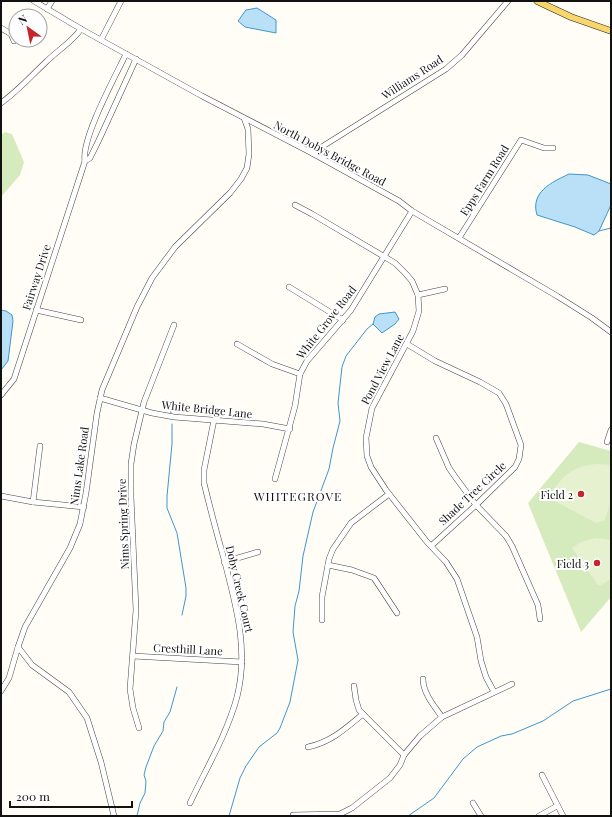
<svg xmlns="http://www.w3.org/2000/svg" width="612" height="817" viewBox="0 0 612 817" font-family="'Playfair Display',serif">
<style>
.green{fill:#d5ebbd}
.pitch{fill:#e6f2cf}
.water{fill:#b9e0f7;stroke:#3f96cf}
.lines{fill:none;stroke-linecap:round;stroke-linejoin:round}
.stream{stroke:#3f96cf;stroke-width:1}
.minor-casing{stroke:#444;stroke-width:6}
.major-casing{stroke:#222;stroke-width:7}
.minor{stroke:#fff;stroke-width:5}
.major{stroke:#f9d66b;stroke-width:6}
.poi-dot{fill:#c4262e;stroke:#fff;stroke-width:1.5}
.labels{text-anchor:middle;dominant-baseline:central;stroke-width:4;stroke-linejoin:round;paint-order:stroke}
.street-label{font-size:11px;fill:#111;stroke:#fff}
.poi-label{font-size:11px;fill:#111;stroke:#fff;text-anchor:end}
.neighbourhood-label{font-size:12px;letter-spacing:1px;fill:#111;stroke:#fff}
</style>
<rect width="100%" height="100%" fill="#fffdf5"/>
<g class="green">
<polygon points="5,132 12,134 24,162 20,175 1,197 1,135"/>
<polygon points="579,442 611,451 611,597 581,632 528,503"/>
</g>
<g class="pitch">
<path d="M597 464 611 465V501L605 520 596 523 549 498C560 477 572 466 597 464Z"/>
<polygon points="596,538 611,540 611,579 601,585 598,585 572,548 581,542"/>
</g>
<g class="water">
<polygon points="257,8 276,20 276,33 245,27 238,21 246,10"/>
<path d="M569 174 588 175 611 184V205L599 231 594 235 575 227 537 215C530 192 552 182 569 174Z"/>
<polygon points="1,310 6,311 12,315 13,321 8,361 1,370"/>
<polygon points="395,312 399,319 395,324 382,333 373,324 375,317 379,314"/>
</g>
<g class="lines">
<g class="stream">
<polyline points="599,231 611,228"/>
<polyline points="166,400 171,413"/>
<polyline points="172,424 172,444 167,496 167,508 177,533 186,588 186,596 182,615"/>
<polyline points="137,816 140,803 145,793 146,781 144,775 146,767 154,746 163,731 164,722 170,712 177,687"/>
<polyline points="229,816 240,778 246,766 259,747 277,733 280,728 290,702 298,660 293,632 295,606 299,591 303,556 313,512 329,469 333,448 340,421 338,403 342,367 346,356 367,329 373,324"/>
<polyline points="408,816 434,798 463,759 477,747 501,736 512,734 543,721 573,701 611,689"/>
</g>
<g class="minor-casing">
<g id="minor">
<polyline points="34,1 81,29 202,96 312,153 399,201 412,211 557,296 592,318 611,332"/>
<polyline points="47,9 52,1"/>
<polyline points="1,28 11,34 14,41"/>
<polyline points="101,40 121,1"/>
<path d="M1 103C18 91 32 75 47 61 58 50 72 42 81 29"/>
<polyline points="312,153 446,69 462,55 508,1"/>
<polyline points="85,161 90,158 98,142 136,59"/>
<polyline points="295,205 312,214 395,263 406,274 412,281 418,295 419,311 413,331 372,408 366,438 367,456 371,467 386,490 427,542 446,562 457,579 477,637 481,661 486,677 494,692"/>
<polyline points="459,238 521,140 544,148 553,148"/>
<polyline points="289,287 343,320"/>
<polyline points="418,295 445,289"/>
<polyline points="36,310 81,320"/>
<polyline points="237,344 272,364 300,374"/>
<polyline points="407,344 435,361 480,382 499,393 506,404 521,445 519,459 515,467 476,505 431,546"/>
<path d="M1 395 14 379 85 161C81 139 115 77 126 54"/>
<polyline points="100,398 152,413 174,417 263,424 290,429"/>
<polyline points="436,438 449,468 456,478 476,505 506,536 512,546 538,605 540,619"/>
<polyline points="607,442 611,430"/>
<polyline points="275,479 295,406 300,374 307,361 351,310 412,211"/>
<polyline points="1,496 33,502 84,507"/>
<polyline points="33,502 40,446"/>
<polyline points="224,562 258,552"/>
<polyline points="328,565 352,570 374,578 397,613"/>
<polyline points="322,620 322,597 329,559 333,549 351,523 389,494"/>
<polyline points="133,656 242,662"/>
<path d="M423 679C423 693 434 706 442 717"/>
<polyline points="354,686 356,700 359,710 404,755"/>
<polyline points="1,691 9,678 18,647"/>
<polyline points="139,728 133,708 130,689 136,610 131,497 131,464 134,444 144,402 174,325"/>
<path d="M308 747C331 742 345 729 363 714"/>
<polyline points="542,775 563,816"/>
<path d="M190 803C206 769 227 734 237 697 249 650 236 605 224 559 217 534 210 508 204 483V470L214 420"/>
<polyline points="473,803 481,816"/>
<polyline points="293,815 340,814 352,808 390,778 400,765 404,755 420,736 442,717 512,684"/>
<polyline points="114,816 101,762 87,718 69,692 32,665 18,647 25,627 70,548 80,524 86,493 97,413 102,390 137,307 152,278 175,247 230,193 241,179 247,168 249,154 248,129 244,118"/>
<polyline points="539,816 557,806"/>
</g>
</g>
<g class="major-casing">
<polyline id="major" points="537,1 571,17 611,31"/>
</g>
<use href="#minor" class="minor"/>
<use href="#major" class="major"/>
</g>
<g class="poi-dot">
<circle cx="581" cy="494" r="4"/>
<circle cx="597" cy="563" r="4"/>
</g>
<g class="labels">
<g class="street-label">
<text transform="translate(412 77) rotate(-33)">Williams Road</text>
<text transform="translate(330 153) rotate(28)">North Dobys Bridge Road</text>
<text transform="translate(484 180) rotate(-58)">Epps Farm Road</text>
<text transform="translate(36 277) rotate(-72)">Fairway Drive</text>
<text transform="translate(326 322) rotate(-52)">White Grove Road</text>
<text transform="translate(382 369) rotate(-62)">Pond View Lane</text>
<text transform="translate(207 409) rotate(6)">White Bridge Lane</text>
<text transform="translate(79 466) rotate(-82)">Nims Lake Road</text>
<text transform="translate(472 493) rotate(-43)">Shade Tree Circle</text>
<text transform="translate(123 524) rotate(-92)">Nims Spring Drive</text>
<text transform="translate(240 589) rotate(77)">Doby Creek Court</text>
<text transform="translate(188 649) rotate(3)">Cresthill Lane</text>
</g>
<g class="poi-label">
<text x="573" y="494">Field 2</text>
<text x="589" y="563">Field 3</text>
</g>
<g class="neighbourhood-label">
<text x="298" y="496">WHITEGROVE</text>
</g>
</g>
<rect width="612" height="817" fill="none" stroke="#111111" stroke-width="4"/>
<g transform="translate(28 28) rotate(327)"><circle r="19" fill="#ffffff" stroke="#a0a0a0"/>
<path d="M0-3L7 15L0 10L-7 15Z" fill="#c4262e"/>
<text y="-6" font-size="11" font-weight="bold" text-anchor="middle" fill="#111111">N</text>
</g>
<path d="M10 801v6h122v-6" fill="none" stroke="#111111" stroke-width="2"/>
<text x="16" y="801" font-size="12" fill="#111111" stroke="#ffffff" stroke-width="3" paint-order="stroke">200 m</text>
</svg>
